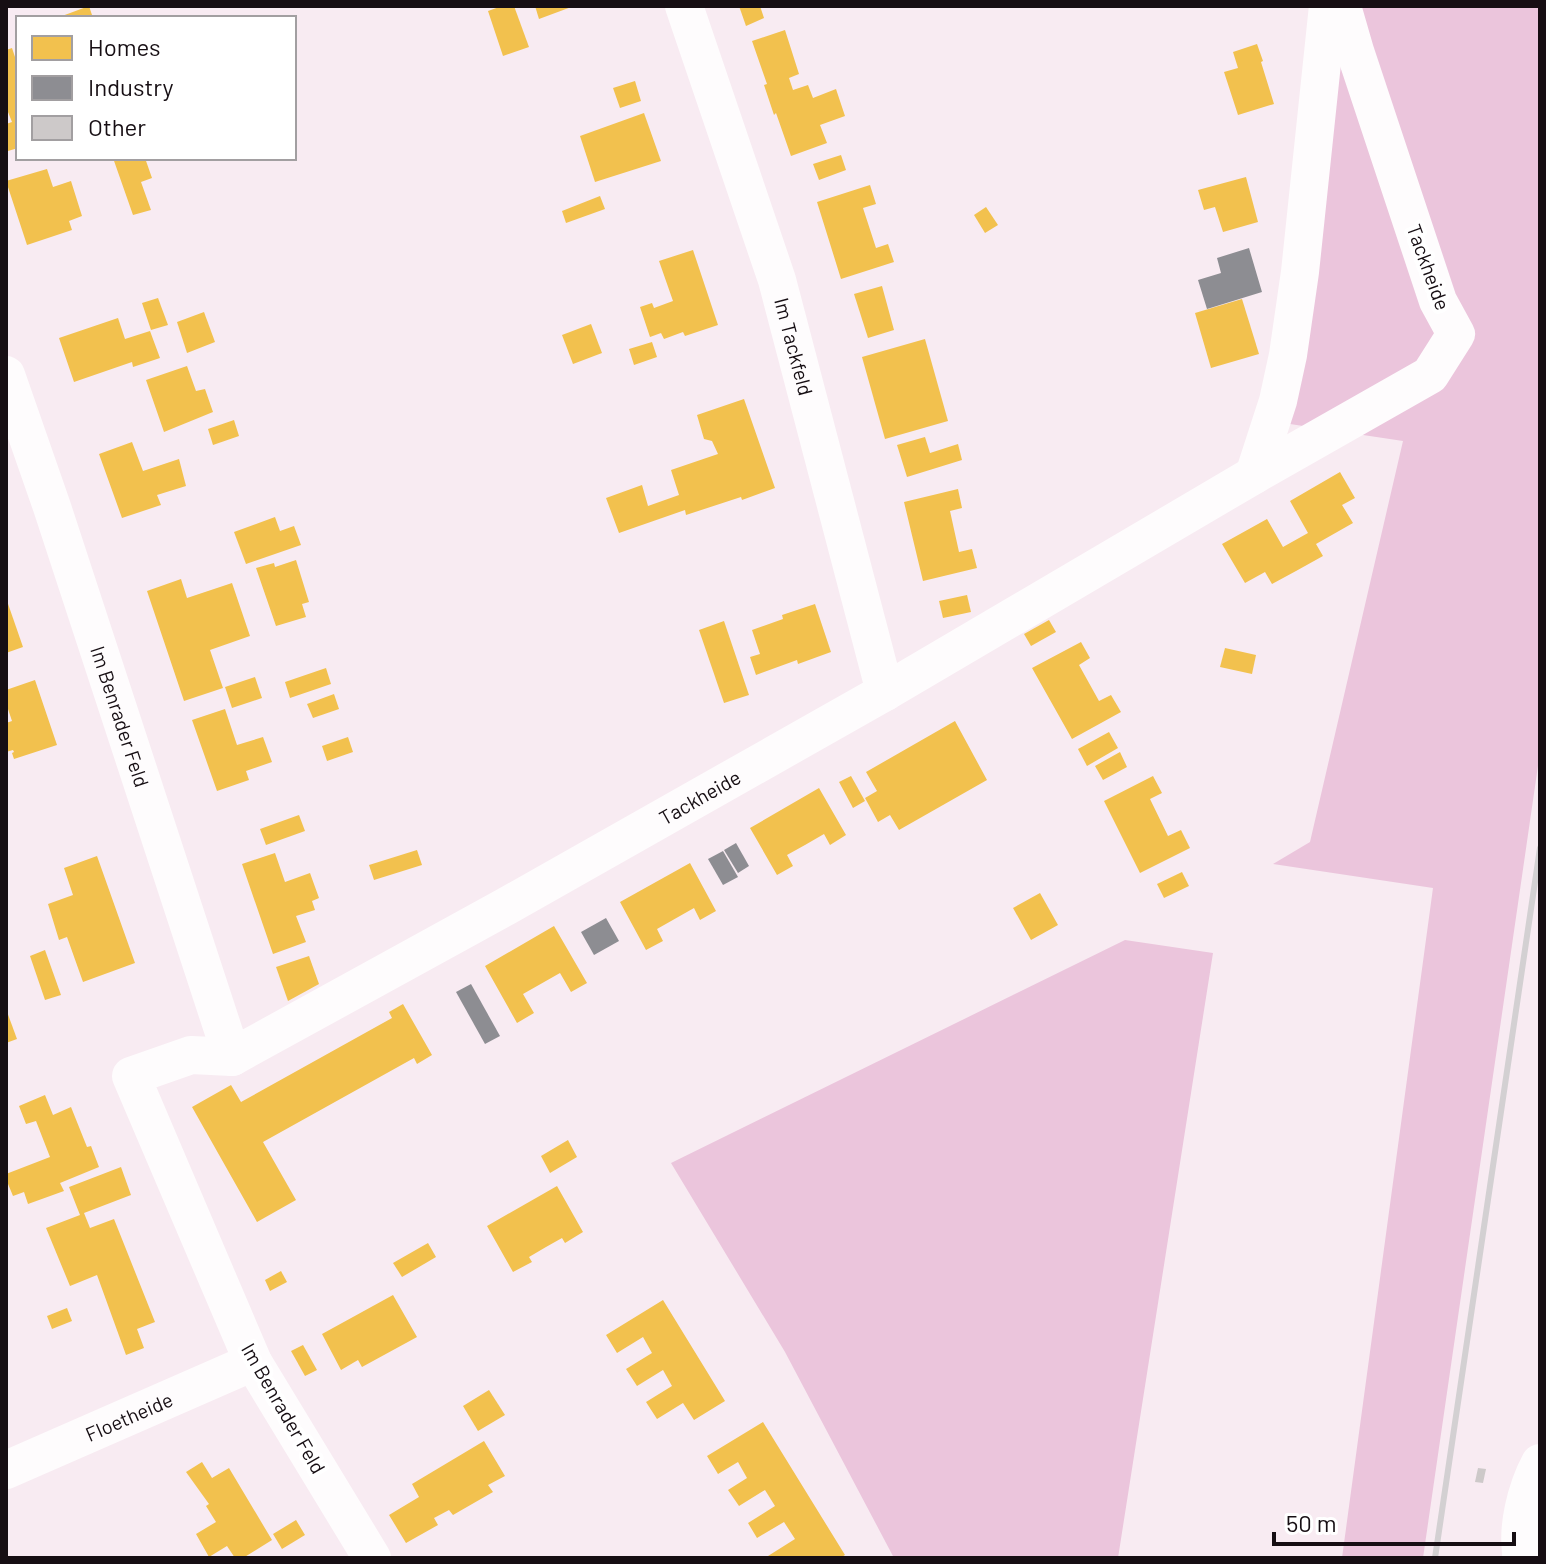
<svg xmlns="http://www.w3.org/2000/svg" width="1546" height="1564" viewBox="0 0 1546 1564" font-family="Barlow,sans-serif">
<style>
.green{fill:#ebc5dc}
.homes{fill:#f2c14e}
.industry{fill:#8d8d92}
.building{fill:#cdc9c9}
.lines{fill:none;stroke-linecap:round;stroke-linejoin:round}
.street{stroke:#fefcfd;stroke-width:38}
.primary{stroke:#fefcfd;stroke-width:44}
.rail{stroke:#d3d0d2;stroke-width:6}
.labels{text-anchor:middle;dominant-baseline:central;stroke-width:8;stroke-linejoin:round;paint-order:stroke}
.street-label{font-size:20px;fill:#160e13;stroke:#fff}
</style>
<rect width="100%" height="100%" fill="#f8ebf2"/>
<g class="green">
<polygon points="1340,6 1540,6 1540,752 1423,1558 1342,1558 1433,888 1273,864 1310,842 1403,441 1270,421"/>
<polygon points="1125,940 1213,953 1118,1558 894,1558 785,1352 671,1163"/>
</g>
<g class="homes">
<polygon points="89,6 93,18 63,18 62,16"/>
<polygon points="502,6 514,6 529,47 503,56 488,11"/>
<polygon points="535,6 574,6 539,19"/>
<polygon points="739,6 760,6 764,18 746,26"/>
<polygon points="785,30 799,74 789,78 793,90 808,85 813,98 836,89 845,116 820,125 827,143 791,156 776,113 774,115 764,85 767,84 752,41"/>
<polygon points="1257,44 1263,61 1261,62 1274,104 1238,115 1224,72 1238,68 1233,52"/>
<polygon points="12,48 15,57 18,56 18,148 8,151 6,144 6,124 12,122 6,107 6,50"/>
<polygon points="635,81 641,101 620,108 613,88"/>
<polygon points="644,113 661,161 595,182 580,136"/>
<polygon points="841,155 846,170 819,180 813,164"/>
<polygon points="113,158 145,158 152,178 141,182 151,210 133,215"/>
<polygon points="47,169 53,187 71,181 82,216 69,221 72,230 27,245 6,181"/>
<polygon points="1246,177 1258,222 1223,232 1215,207 1204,210 1198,190"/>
<polygon points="870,185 876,204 863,208 876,248 888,244 894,262 841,279 817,202"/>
<polygon points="600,196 605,209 566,223 562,211"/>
<polygon points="986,207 998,225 985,233 974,215"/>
<polygon points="693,250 718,325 685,336 683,332 664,339 661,333 650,337 640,307 652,303 654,308 673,301 659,261"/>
<polygon points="882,286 894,330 868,338 854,294"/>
<polygon points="158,298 168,325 151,330 142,303"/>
<polygon points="1242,299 1259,354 1211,368 1195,313"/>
<polygon points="204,312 215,342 187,353 177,322"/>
<polygon points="118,318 125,339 150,331 160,358 133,367 132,362 74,382 59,338"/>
<polygon points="591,324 602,353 573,364 562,335"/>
<polygon points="925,339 948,421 885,439 862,357"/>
<polygon points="652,342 657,357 634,365 629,349"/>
<polygon points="187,366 196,391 205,389 213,412 164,432 146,380"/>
<polygon points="744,399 775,488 742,500 741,497 686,515 685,510 619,533 606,498 642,485 648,506 679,495 671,470 718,454 712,441 704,439 697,415"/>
<polygon points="234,420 239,436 213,445 208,429"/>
<polygon points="925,437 930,453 958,444 962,460 907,477 897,445"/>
<polygon points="132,442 143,471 179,459 186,486 157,495 161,505 122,518 99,454"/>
<polygon points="1340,472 1355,498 1342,505 1353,523 1316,544 1323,556 1296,571 1272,584 1265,572 1245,583 1222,544 1267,519 1283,547 1308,533 1290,501"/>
<polygon points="958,489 962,508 950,511 959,552 972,549 977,568 923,581 904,502"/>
<polygon points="275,517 280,531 294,526 301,545 246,564 234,532"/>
<polygon points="296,560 309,602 302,604 306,617 276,626 256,568 274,563 275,567"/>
<polygon points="181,579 187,598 232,583 250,636 210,650 223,688 184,701 147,591"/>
<polygon points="967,595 971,612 943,618 939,601"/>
<polygon points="6,598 23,647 6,653"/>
<polygon points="815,604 831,652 798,664 797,660 756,675 750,657 760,654 752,630 783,619 782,615"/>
<polygon points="1049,620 1056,632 1031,646 1024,634"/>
<polygon points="724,621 749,695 724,703 699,630"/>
<polygon points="1081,642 1090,658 1079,665 1099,701 1111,695 1121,712 1072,739 1032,668"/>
<polygon points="1225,648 1256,655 1252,674 1220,667"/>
<polygon points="326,668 331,684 290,698 285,682"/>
<polygon points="255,677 262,698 232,708 225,687"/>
<polygon points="35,680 57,745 14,759 12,753 14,752 13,750 6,752 6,723 12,721 6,703 6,690"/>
<polygon points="334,694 339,709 313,718 307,704"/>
<polygon points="225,709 237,745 263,737 272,762 246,771 249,780 217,791 192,720"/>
<polygon points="955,721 987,780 899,830 890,815 878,822 865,798 877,791 866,772"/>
<polygon points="1109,732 1118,748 1087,766 1078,749"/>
<polygon points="348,737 353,752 327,761 322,746"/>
<polygon points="1120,752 1127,767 1103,780 1095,766"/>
<polygon points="851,776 865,801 853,808 839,782"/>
<polygon points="1153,776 1162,793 1150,799 1168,836 1181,830 1190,848 1140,873 1104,801"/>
<polygon points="819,788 846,835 830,845 824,834 805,845 787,855 793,866 777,875 750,828"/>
<polygon points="299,815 305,831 266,845 260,829"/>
<polygon points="417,850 422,865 374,880 369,865"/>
<polygon points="275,853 285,882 310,873 319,898 312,901 315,910 296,916 306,942 273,954 242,864"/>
<polygon points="97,856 135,963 83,982 67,937 59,940 48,904 73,895 64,868"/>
<polygon points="690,863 716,911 700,920 694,908 657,929 663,941 646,950 620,902"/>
<polygon points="1182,872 1189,886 1164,898 1157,884"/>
<polygon points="1040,893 1058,925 1031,940 1013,908"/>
<polygon points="554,926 587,983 571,992 560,973 523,994 534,1013 517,1023 485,966"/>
<polygon points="45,950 61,995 45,1000 30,956"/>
<polygon points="309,956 319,984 288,1001 276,967"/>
<polygon points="403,1004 432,1055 417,1064 414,1058 263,1142 296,1200 257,1222 192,1107 231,1085 241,1102 392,1018 389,1012"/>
<polygon points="6,1009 17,1039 6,1043"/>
<polygon points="45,1095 53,1115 71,1107 87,1147 91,1146 99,1167 60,1183 64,1191 28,1204 24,1192 13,1196 6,1179 6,1174 50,1157 36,1121 26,1124 19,1106"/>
<polygon points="568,1140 577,1157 550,1173 541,1156"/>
<polygon points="121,1167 131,1195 84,1213 90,1228 114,1219 155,1322 137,1329 144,1348 126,1355 97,1275 70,1286 46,1228 80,1215 69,1187"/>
<polygon points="557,1186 583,1232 565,1243 562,1238 546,1247 529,1257 532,1262 513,1272 487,1226"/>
<polygon points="428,1243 436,1257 402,1277 393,1263"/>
<polygon points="281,1271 287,1282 270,1291 265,1280"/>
<polygon points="393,1295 417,1337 362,1367 358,1360 341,1370 322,1334"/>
<polygon points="663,1300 725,1401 694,1420 683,1403 657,1419 646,1402 672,1386 663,1370 637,1386 626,1369 652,1353 643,1337 617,1353 606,1335"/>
<polygon points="67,1308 72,1321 52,1329 47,1316"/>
<polygon points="303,1345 317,1370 305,1376 291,1351"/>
<polygon points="489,1390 505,1415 478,1431 463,1406"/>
<polygon points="763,1422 845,1555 840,1558 769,1558 768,1556 795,1539 784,1522 757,1538 748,1523 775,1506 765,1490 739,1506 728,1490 747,1478 738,1462 718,1474 707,1456"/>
<polygon points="484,1441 505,1476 488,1485 493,1492 453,1515 449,1510 434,1518 438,1525 406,1543 389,1515 419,1497 412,1484"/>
<polygon points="202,1462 212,1478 229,1468 272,1540 243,1558 235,1558 227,1546 209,1557 196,1534 216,1522 206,1506 209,1504 186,1472"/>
<polygon points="296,1520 305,1535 282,1549 273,1534"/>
</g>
<g class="industry">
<polygon points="1249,248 1262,292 1207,309 1198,280 1221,273 1217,258"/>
<polygon points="736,843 749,866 738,873 724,850"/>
<polygon points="723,851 738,877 723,885 708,859"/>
<polygon points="606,918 619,941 594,955 581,932"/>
<polygon points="471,984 500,1036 485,1044 456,992"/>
</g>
<polygon class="building" points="1478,1468 1486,1469 1483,1483 1475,1482"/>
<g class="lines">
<g class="street">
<path id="s1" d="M684 6 777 280 885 692"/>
<path id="s2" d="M6 375 52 507 232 1057"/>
<polyline points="1254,475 1278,401 1288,355 1300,272 1328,6"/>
<path id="s3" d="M6 1470 253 1362"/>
<path id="s4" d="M372 1558 253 1362 131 1076 191 1055 232 1057 505 907 885 692 1254 475 1430 375 1456 334 1438 301 1355 51 1342 6"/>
<path d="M1522 1558C1516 1529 1526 1489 1540 1463"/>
</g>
<polyline class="primary" points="1524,1558 1540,1544"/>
<polyline class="rail" points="1435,1558 1540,848"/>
</g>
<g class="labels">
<g class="street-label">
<text transform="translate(1429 267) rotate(70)">Tackheide</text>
<text stroke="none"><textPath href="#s1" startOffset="358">Im Tackfeld</textPath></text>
<text stroke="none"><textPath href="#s2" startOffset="360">Im Benrader Feld</textPath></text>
<text stroke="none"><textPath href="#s4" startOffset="1180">Tackheide</textPath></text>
<text transform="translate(284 1408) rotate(60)">Im Benrader Feld</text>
<text stroke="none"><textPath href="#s3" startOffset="134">Floetheide</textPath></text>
</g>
</g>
<rect width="1546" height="1564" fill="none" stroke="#160e13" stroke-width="16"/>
<rect x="16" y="16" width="280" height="144" fill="#ffffff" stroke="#a29fa1" stroke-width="2"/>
<rect x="32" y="36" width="40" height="24" fill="#f2c14e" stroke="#a29fa1" stroke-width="2"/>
<text x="88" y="56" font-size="24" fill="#160e13">Homes</text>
<rect x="32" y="76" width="40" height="24" fill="#8d8d92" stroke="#a29fa1" stroke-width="2"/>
<text x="88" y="96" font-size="24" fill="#160e13">Industry</text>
<rect x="32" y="116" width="40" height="24" fill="#cdc9c9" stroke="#a29fa1" stroke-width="2"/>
<text x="88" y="136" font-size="24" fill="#160e13">Other</text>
<path d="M1274 1532v12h240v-12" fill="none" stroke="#160e13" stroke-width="4"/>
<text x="1286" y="1532" font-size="24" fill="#160e13" stroke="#ffffff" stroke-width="6" paint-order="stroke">50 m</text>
</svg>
